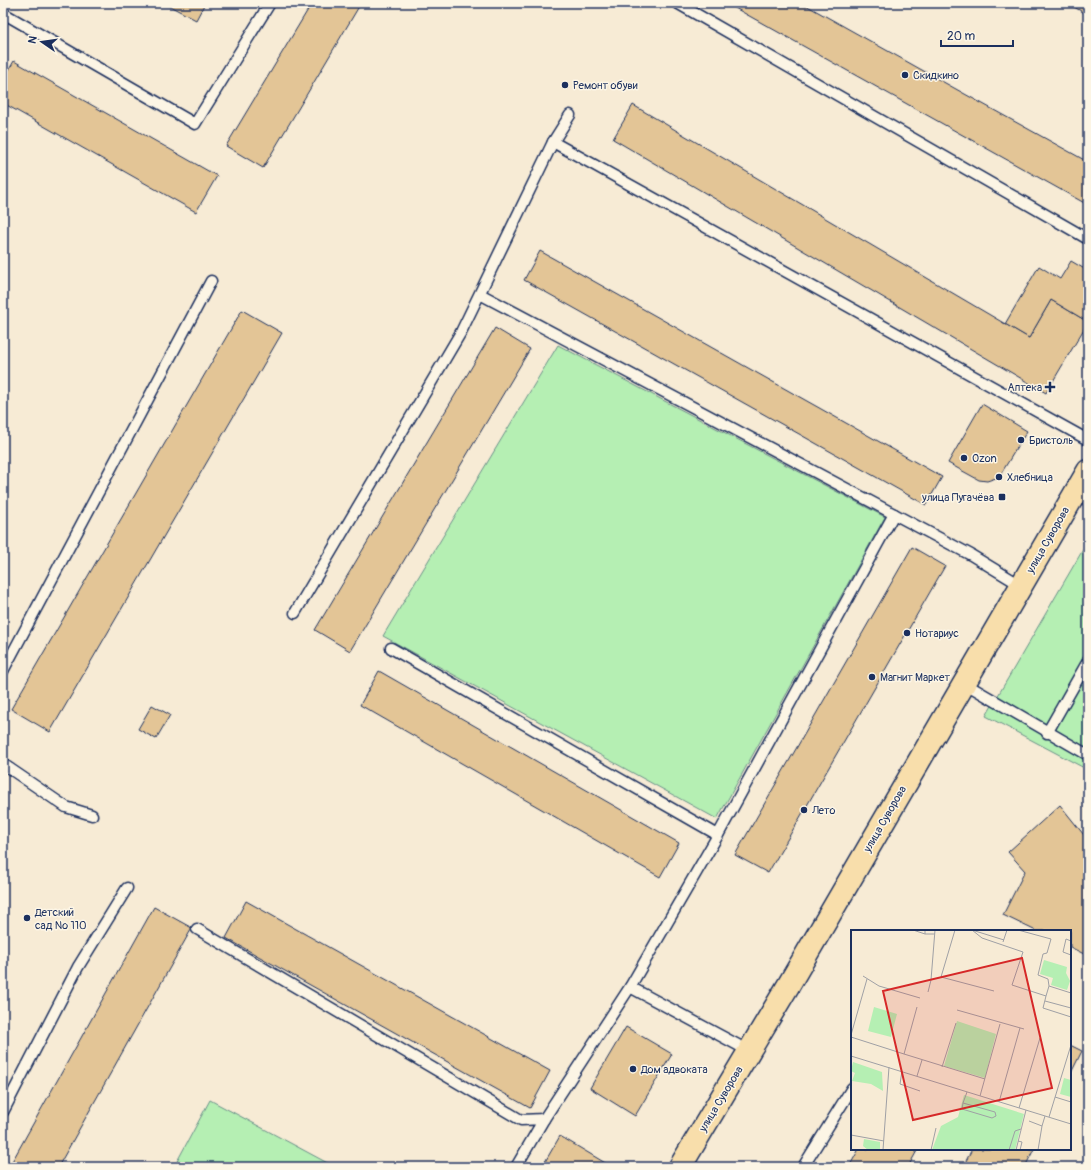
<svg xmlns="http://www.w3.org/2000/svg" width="1091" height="1170" viewBox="0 0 1091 1170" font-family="Pangolin,sans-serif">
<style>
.green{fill:#b5efb3;stroke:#688f88}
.building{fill:#e3c596;stroke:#1b2f5e}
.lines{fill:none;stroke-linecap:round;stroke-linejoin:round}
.service-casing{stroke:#1b2f5e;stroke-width:13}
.primary-casing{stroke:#1b2f5e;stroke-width:25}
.service{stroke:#fcf5e5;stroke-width:10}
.primary{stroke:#f8deab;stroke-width:22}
.poi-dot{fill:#1b2f5e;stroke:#fcf5e5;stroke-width:1.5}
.labels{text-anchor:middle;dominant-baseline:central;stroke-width:3;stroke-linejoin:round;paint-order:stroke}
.poi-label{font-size:11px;fill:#1b2f5e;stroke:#fcf5e5;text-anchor:start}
.street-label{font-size:11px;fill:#1b2f5e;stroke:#fcf5e5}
.inset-road{fill:none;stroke:#9fa0a5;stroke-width:1}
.view{fill:#d62828;fill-opacity:0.15;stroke:#d62828;stroke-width:2}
.inset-edge{fill:none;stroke:#1b2f5e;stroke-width:2}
</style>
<rect width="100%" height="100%" fill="#f7ebd5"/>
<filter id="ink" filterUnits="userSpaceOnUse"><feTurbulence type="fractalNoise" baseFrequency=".025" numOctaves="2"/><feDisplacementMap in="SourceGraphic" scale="8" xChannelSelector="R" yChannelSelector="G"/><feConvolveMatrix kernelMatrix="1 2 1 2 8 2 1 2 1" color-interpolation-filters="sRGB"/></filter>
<g filter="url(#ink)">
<g class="green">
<polygon points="558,345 885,517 717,819 383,636"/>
<polygon points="1088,541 1088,770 986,716"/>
<polygon points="210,1100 335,1167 174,1167"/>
</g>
<g class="building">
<polygon points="164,3 205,3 196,20"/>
<polygon points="312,3 361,3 263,168 226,146"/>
<polygon points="459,3 468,3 466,7"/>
<polygon points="726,3 802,3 972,98 1088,162 1088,205"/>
<polygon points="1067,3 1088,3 1088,15"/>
<polygon points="14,61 217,176 196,212 3,103 3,80"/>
<polygon points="633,105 1029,338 1051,300 1088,322 1046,393 613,139"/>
<polygon points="540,251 942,477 926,505 524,280"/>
<polygon points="1071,261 1088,271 1088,322 1051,300 1029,338 1005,324 1039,266 1060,279"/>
<polygon points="242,310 282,333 50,732 11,709"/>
<polygon points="495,328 530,349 350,651 315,630"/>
<polygon points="982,404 1027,431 999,477 987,481 979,480 948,463"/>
<polygon points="912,547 945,566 768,873 735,855"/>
<polygon points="379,671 679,843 660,877 360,705"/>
<polygon points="152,705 170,715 156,739 138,729"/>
<polygon points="1060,805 1088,840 1088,956 1070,947 1070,931 1036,931 1003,915 1025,871 1008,852"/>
<polygon points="246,901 550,1071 530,1108 226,938"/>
<polygon points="154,907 192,928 58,1167 9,1167"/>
<polygon points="626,1027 672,1054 635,1116 590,1088"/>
<polygon points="1070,1045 1082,1051 1070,1075"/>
<polygon points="560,1136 607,1164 606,1167 542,1167"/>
<polygon points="859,1149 918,1149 908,1167 849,1167"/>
<polygon points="972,1149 1034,1149 1025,1167 963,1167"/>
</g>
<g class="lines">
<g class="service-casing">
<g id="service">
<polyline points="677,3 1088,239"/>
<polyline points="3,13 195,124 270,3"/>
<polyline points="553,142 1088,440"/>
<polyline points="480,294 894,514 971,555 1022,586"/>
<polyline points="295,613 461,332 553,142 570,115"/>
<polyline points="391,648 718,835"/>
<polyline points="3,671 211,281"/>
<polyline points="964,683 1088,755"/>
<polyline points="1047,733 1088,661"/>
<polyline points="3,764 66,807 92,815"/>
<polyline points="197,929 521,1120 544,1119 516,1167"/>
<polyline points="630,987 749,1051"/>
<polyline points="3,1112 78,967 127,888"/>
<polyline points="544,1119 630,987 718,835 894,514"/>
<polyline points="803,1167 852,1088"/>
</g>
</g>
<g class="primary-casing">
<polyline id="primary" points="680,1167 788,986 1088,471"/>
</g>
<use href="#service" class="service"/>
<use href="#primary" class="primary"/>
</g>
</g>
<g class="poi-dot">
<circle cx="905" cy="75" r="4"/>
<circle cx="565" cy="85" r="4"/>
<path d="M1048 381h4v4h4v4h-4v4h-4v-4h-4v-4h4z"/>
<circle cx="1021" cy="440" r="4"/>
<circle cx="964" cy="458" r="4"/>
<circle cx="999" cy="477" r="4"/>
<rect x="998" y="493" width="8" height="8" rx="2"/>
<circle cx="907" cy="633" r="4"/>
<circle cx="872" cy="677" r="4"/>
<circle cx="804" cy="810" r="4"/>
<circle cx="27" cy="918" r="4"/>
<circle cx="633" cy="1069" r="4"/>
</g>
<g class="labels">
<g class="poi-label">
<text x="913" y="75">Скидкино</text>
<text x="573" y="85">Ремонт обуви</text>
<text x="1042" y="387" text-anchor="end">Аптека</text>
<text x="1029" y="440">Бристоль</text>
<text x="972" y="458">Ozon</text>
<text x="1007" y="477">Хлебница</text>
<text x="994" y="497" text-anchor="end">улица Пугачёва</text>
<text x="915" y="633">Нотариус</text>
<text x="880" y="677">Магнит Маркет</text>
<text x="812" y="810">Лето</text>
<text x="35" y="912">Детский<tspan x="35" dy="13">сад № 110</tspan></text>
<text x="641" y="1069">Дом адвоката</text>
</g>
<g class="street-label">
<text transform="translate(1048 540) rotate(-60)">улица Суворова</text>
<text transform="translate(885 819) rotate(-60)">улица Суворова</text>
<text transform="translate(721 1099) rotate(-59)">улица Суворова</text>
</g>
</g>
<g transform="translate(851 930)">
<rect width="220" height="220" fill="#f7ebd5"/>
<path d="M193 30 216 37 215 43 219 51 216 60 200 55 202 48 189 44ZM23 77 46 84 40 107 17 101ZM106 91 145 104 134 148 93 136ZM2 132 31 142 32 161 20 154 1 151 4 143 0 141ZM213 148 220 150V167L209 164ZM113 165 173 184 164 220H81L90 196 107 187ZM13 209 29 212V220H17L12 216Z" fill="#b5efb3"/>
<path class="inset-road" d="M62 0 74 4M74 0V4H84M104 0 90 47 143 61M121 0 131 8 172 22 161 55 195 66 192 78 220 87M121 0 153 10M167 0 200 9 196 23 192 24 187 45 197 49 198 56M220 11 215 9 212 22 220 25M152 12 156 0M12 46 28 56 69 68M77 62 80 50 84 0M195 66 198 56 220 63M194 71 220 78M106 80 173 99M0 105 16 49M0 107 53 124 66 77M53 124 134 149M0 126 220 194M91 137 105 93M51 141 49 154 69 161M66 146 71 130M129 166 149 94M204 167 220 172M148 172 169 98M112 173 144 182 145 186 141 188 111 179 112 173 116 162M168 178 189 108M198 187 220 115M178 191 191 196 194 186M0 205 33 211M167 211 171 212 169 220M32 220 38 137M80 220 85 198M158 220 164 201 170 199M165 220 175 180M187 220 191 196"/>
<path class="view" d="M171 28 201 158 62 190 32 61Z"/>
<rect width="220" height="220" class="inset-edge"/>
</g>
<rect width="1091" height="1170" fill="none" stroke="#fcf5e5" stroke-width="16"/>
<rect x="8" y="8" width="1075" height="1154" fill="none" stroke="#1b2f5e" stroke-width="1.5" filter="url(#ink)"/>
<g transform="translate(42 42) rotate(283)" stroke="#fcf5e5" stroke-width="3" paint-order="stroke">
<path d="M0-3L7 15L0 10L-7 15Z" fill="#1b2f5e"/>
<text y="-6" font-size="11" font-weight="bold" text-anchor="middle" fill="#1b2f5e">N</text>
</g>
<path d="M941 40v6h72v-6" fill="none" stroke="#1b2f5e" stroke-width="2"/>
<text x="947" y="40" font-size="12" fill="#1b2f5e" stroke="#fcf5e5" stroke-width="3" paint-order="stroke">20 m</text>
</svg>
